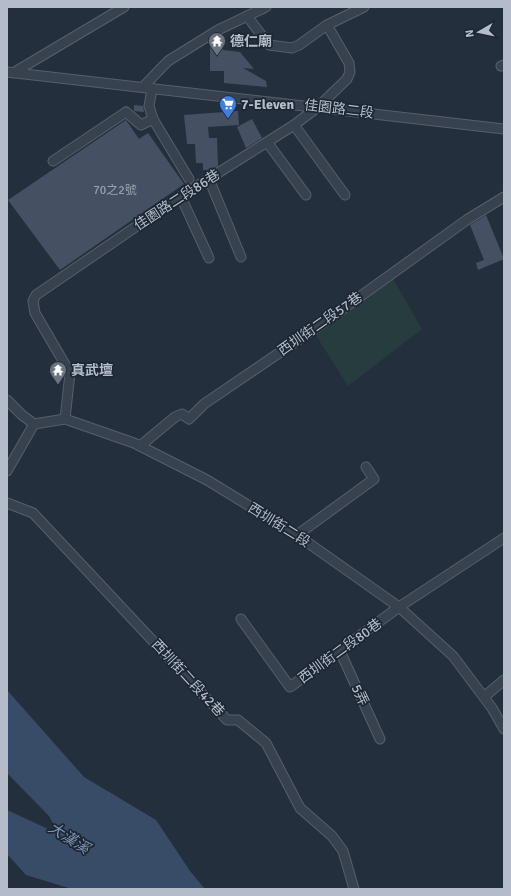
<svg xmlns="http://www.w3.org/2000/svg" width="511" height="896" viewBox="0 0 511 896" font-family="Signika,'Noto Sans TC',sans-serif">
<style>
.green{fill:#263c3f}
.water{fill:#394c67}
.building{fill:#455162}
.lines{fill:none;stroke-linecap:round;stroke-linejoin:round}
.minor-casing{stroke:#565f6c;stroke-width:11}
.minor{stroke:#38414e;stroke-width:9}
.labels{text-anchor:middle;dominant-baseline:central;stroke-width:3.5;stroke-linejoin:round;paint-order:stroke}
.number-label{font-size:12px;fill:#98a1af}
.poi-label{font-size:14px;font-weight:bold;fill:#b4bcc9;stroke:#1d2633;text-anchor:start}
.street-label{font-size:14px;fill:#b4bcc9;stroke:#1d2633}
.water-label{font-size:15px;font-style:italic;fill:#7c92b1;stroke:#1d2633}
</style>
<rect width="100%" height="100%" fill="#242f3e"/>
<polygon class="green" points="392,277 422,329 348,386 315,334"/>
<polygon class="water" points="7,690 84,777 156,820 190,871 205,889 72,889 26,875 7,854 7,810 59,834 49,816 7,773"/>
<g class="building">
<polygon points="215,39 224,39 223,50 240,52 254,69 243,68 266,81 267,87 224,83 224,71 210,71 210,42"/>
<polygon points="134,105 143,106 144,112 134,111"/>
<polygon points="238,111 239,125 208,127 209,138 217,138 218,166 206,173 206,170 203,170 203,163 196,163 195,144 187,144 184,115"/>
<polygon points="252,119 262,138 246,148 237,127"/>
<polygon points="126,120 139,139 148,133 184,184 60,270 8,200"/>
<polygon points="486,215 504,259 478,270 476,263 484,260 470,225"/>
</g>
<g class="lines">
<g class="minor-casing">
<g id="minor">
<polyline points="247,16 269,45 292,48 299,45 327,25 364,7"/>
<polyline points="501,66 504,65"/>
<polyline points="7,72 504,129"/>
<polyline points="13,73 124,7"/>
<polyline points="143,87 168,61 218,30 266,7"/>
<polyline points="152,89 149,106 153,119 189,179"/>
<polyline points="294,125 345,195"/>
<polyline points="267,142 306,195"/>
<polyline points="53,161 126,112 141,125 153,119"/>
<polyline points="209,179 241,257"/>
<polyline points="181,197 209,258"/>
<polyline points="7,400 22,415 34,424 65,419 134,443 207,480 297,535 399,607 453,656 492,708 504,729"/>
<polyline points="65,419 70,373 35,313 33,301 36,295 175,200 294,125 318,107 347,79 350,72 349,63 327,25"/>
<polyline points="140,446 175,417 182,414 189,419 204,404 326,321 468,219 504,197"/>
<polyline points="7,471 34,424"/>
<polyline points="7,503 33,513 227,720 238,720 266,743 300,808 332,836 343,851 354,889"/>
<polyline points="297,535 374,479 366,467"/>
<polyline points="241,619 290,687 399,607 504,538"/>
<polyline points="340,651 380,739"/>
<polyline points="484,697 504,680"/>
</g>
</g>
<use href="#minor" class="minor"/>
</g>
<defs>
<g id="temple-pin" transform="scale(0.9)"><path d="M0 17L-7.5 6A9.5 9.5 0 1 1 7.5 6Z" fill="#6b7280" stroke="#1d2633"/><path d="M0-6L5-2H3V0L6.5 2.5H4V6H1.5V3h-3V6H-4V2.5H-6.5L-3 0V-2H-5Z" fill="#fff"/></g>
<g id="supermarket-pin" transform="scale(0.9)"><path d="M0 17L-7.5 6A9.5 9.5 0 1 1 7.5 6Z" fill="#3f7fe0" stroke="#1d2633"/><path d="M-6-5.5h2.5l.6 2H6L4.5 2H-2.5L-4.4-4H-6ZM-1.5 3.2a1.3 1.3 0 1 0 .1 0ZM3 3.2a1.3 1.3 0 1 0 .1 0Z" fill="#fff"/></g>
</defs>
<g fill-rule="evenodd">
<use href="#temple-pin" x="217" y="41"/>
<use href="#supermarket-pin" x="228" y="104"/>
<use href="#temple-pin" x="58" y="370"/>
</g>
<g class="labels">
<g class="number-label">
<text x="115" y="190">70之2號</text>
</g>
<g class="poi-label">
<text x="230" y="41">德仁廟</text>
<text x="241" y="104">7-Eleven</text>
<text x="71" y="370">真武壇</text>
</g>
<g class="street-label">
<text transform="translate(339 109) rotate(7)">佳園路二段</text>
<text transform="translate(177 200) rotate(-33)">佳園路二段86巷</text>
<text transform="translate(320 324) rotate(-35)">西圳街二段57巷</text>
<text transform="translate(279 525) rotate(32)">西圳街二段</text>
<text transform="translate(340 651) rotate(-36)">西圳街二段80巷</text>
<text transform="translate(188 678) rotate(47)">西圳街二段42巷</text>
<text transform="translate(360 695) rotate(65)">5弄</text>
</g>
<g class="water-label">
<text transform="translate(69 838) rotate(32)">大漢溪</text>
</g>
</g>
<rect width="511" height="896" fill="none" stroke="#b4bcc9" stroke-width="16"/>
<g transform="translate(479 32) rotate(261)" stroke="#1d2633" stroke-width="3" paint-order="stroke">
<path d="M0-3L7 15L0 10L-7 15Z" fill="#b4bcc9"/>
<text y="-6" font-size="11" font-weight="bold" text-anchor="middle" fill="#b4bcc9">N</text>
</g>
</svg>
